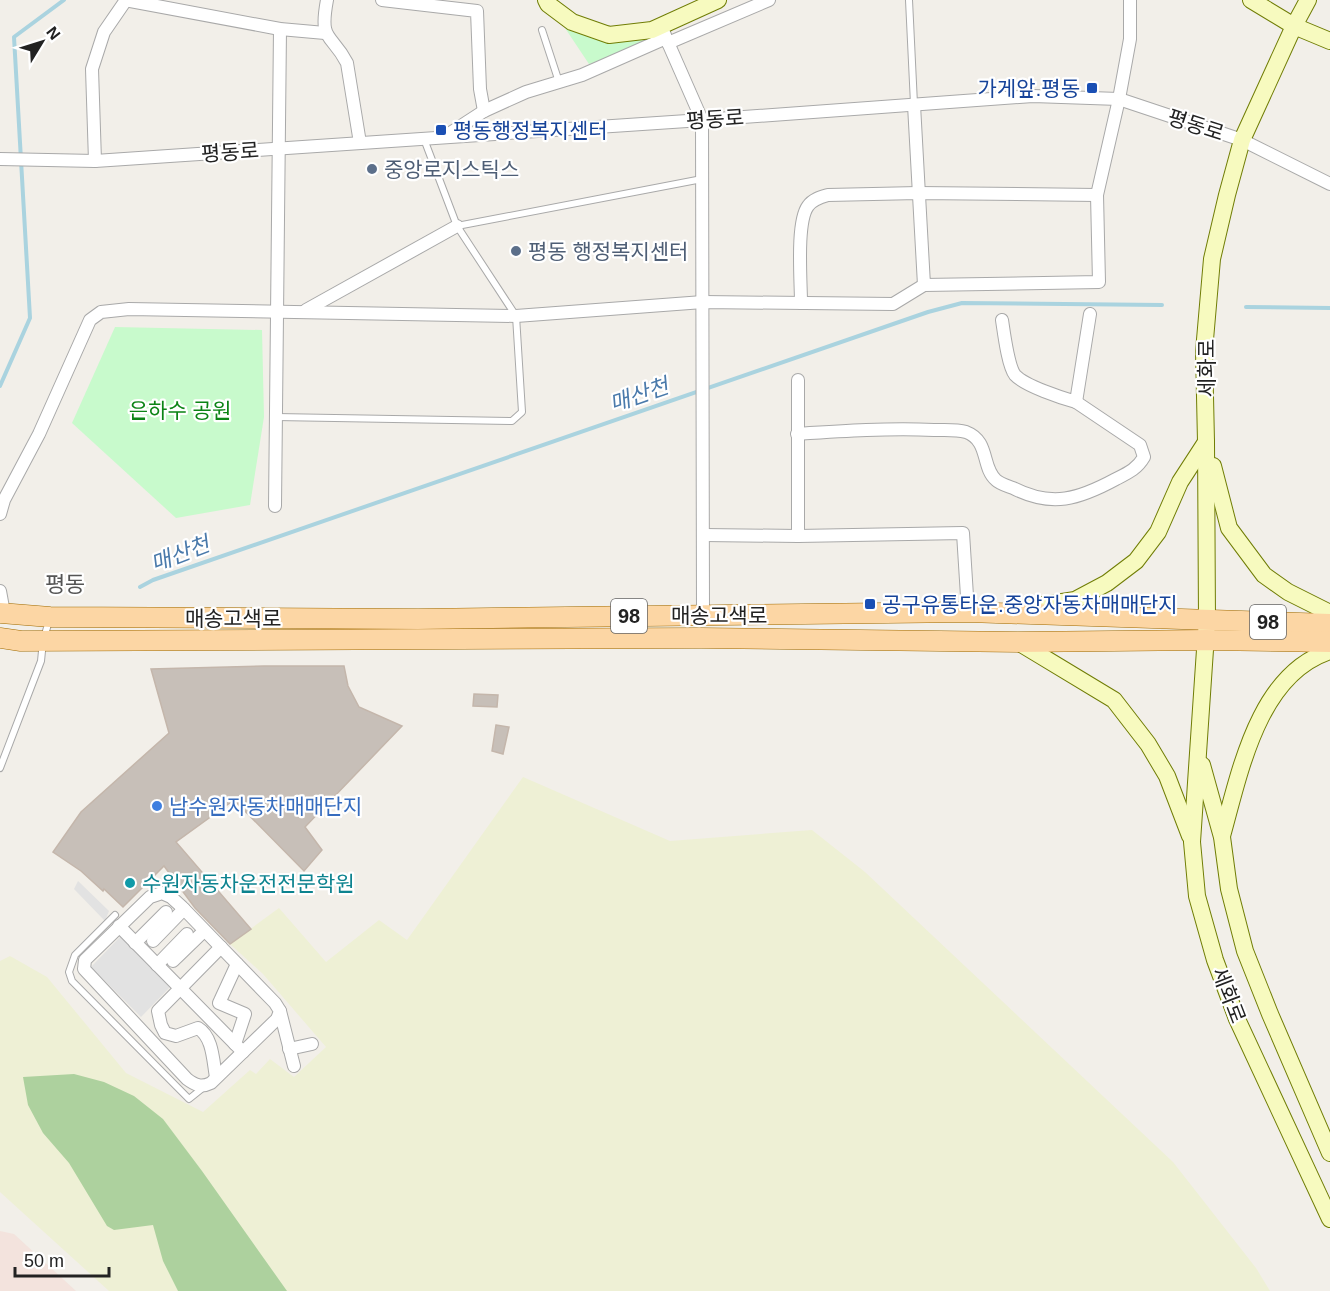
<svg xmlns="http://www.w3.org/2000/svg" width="1330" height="1291" viewBox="0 0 1330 1291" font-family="Arial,'Noto Sans KR',sans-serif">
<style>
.military{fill:#f3e3dd}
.farmland{fill:#eef0d5}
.forest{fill:#add19e}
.park{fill:#c8facc}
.parking{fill:#e2e2e2}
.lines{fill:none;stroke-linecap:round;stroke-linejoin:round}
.stream{stroke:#aad3df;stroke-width:4}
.building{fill:#c7bfb8;stroke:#c4b6ab;stroke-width:1.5}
.lane-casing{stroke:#a9a9a9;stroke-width:8}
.street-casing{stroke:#a9a9a9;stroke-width:14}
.secondary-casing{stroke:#707d05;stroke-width:18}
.primary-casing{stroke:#a06b00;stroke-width:21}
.lane{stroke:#fff;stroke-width:6}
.street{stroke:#fff;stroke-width:12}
.secondary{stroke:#f7fabf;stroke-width:16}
.primary{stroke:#fcd6a4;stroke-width:20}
.transit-dot{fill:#1a4fb4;stroke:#fff;stroke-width:2}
.service-dot{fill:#5c6f8a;stroke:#fff;stroke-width:2}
.shop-dot{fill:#3f7fe0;stroke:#fff;stroke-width:2}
.culture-dot{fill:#0f9aa8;stroke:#fff;stroke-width:2}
.labels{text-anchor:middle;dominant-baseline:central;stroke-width:4.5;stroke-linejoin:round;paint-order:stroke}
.shield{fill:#fff;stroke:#646464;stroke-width:1.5}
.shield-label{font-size:20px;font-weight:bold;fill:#222}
.transit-label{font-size:21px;fill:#164399;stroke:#fff;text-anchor:start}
.street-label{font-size:21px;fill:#222;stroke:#fff}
.service-label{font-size:21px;fill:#4e5e75;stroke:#fff;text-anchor:start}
.park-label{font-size:21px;fill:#0c8416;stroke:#fff}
.shop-label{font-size:21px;fill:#366cbe;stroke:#fff;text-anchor:start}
.culture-label{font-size:21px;fill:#0d838f;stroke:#fff;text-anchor:start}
.water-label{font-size:22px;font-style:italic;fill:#4a7aab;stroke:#fff}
.neighbourhood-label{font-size:22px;fill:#555;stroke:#fff}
</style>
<rect width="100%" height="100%" fill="#f2efe9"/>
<polygon class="military" points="0,1231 14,1234 76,1291 0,1291"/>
<polygon class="farmland" points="523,777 670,841 812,830 865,872 1173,1162 1256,1268 1270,1291 109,1291 0,1192 0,961 10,956 47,977 126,1073 203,1112 250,1070 256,1074 270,1059 294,1077 326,1047 263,974 230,944 279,908 326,962 379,920 407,940"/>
<polygon class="forest" points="74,1074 104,1082 134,1096 163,1119 202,1171 287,1291 178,1291 163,1261 153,1225 114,1230 107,1226 69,1163 43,1133 28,1105 23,1077"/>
<g class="park">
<polygon points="557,16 607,38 658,41 589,64"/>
<polygon points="115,327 262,330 264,417 250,505 176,518 72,423"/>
</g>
<g class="parking">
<polygon points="78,881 109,911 105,921 74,889"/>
<polygon points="121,936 171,986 141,1017 91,967"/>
</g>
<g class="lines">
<g class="stream">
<polyline points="1246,307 1330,308"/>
<polyline points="0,386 30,318 14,37 64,0"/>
<polyline points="140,587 153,580 928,312 962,303 1162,305"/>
</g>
</g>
<g class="building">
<polygon points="264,666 344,666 348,686 359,707 402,726 305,827 322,850 304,871 234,800 176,842 251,929 230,944 195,908 164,866 123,907 104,889 103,891 81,871 53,852 81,812 169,733 151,669"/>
<polygon points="474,694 498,695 497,707 473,706"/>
<polygon points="496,725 509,727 503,754 492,751"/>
</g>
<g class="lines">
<g class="lane-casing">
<g id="lane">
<polyline points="909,0 914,104"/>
<polyline points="542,30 559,82"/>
<polyline points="457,226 702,179"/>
<polyline points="276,417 512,421 522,412 516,316 457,226 424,139"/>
<polyline points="0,768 41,661 43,641 49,621"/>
<polyline points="115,915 75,955 69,972 72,981 189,1099 204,1087"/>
</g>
</g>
<g class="street-casing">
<g id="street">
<polyline points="125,0 280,29 325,33"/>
<path d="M327 0C319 43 331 32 347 63L360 143"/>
<polyline points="382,0 477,11 480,89 484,111"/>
<polyline points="666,38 702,120 703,615"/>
<polyline points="668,43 769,0"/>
<polyline points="914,105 924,285 1099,282 1097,195 1119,99 1130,39 1130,0"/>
<polyline points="444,137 484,111 526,92 582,75 666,38 663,30"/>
<polyline points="0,159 95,161 702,120 1033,96 1119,99 1242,140 1330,184"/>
<polyline points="95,161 92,69 104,32 126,0"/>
<path d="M801 303C801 281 796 222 808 206 813 199 821 197 828 195L918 193 1097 195"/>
<polyline points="306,310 457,226"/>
<path d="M1002 320C1004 333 1008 366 1015 375 1025 386 1062 398 1076 402L1090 314"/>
<polyline points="798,380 798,536"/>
<path d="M797 434C843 431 888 428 934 430 944 430 956 429 966 432 990 441 981 467 996 480 1000 484 1008 486 1013 488 1052 508 1079 499 1116 479 1128 473 1137 469 1144 457L1140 445 1076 402"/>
<polyline points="275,506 280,29"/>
<polyline points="0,514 4,500 39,434 90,320 101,312 129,309 516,316 703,302 893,304 924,285"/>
<polyline points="704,535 798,536 963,533 968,612"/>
<polyline points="0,591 4,613"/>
<path d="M162 893 171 897 182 907 275 1003 280 1011 277 1019 211 1083C201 1088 195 1085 187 1079L84 969 85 960 150 897Z"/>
<polyline points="119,926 243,1052"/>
<polyline points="153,941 184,909"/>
<polyline points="135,943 166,912"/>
<polyline points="173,961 204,931"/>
<polyline points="157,965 187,934"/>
<polyline points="280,1011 294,1066"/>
<polyline points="235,1044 245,1014 219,1003 237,964"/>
<polyline points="289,1049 312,1044"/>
<path d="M216 1077C213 1061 213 1037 198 1028L176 1036 165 1033 161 1025 158 1011 221 947"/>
</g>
</g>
<g class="secondary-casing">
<g id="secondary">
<polyline points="546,0 548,4 572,22 609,35 652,30 718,0"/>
<polyline points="1251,0 1294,26 1330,41"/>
<polyline points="1308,0 1294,26 1242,140 1227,195 1212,259 1204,351 1206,442 1207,620 1192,842 1197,896 1215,960 1237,1019 1330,1219"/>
<polyline points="1213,466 1229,528 1264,575 1288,592 1330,613"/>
<polyline points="1024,608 1075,600 1107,583 1136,561 1158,532 1180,482 1206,442"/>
<polyline points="1018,642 1114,700 1148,744 1167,776 1190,836"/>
<polyline points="1202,765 1222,837 1229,889 1245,951 1270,1014 1330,1153"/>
<path d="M1222 836C1240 772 1258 674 1330 651"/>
</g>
</g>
<g class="primary-casing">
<g id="primary">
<polyline points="0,613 50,617 418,619 968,612 1330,624"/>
<polyline points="0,638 21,641 701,638 1018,642 1206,640 1330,642"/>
</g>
</g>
<use href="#lane" class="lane"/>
<use href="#street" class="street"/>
<use href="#secondary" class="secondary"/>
<use href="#primary" class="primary"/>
</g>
<g class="transit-dot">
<rect x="1086" y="82" width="12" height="12" rx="3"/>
<rect x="435" y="124" width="12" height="12" rx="3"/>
<rect x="864" y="598" width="12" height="12" rx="3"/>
</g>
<g class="service-dot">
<circle cx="372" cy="169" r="6"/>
<circle cx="516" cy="251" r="6"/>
</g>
<circle class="shop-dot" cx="157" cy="806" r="6"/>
<circle class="culture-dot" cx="130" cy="883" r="6"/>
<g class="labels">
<g class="shield">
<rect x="611" y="599" width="36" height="34" rx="4.5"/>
<rect x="1250" y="605" width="36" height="34" rx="4.5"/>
</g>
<g class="shield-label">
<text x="629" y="616">98</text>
<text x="1268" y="622">98</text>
</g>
<g class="transit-label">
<text x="1080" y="88" text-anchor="end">가게앞.평동</text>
<text x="453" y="130">평동행정복지센터</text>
<text x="882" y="604">공구유통타운.중앙자동차매매단지</text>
</g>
<g class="street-label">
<text transform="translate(715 119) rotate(-4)">평동로</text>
<text transform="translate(1196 125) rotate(18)">평동로</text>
<text transform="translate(230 152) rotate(-4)">평동로</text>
<text transform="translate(1206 368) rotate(-90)">세화로</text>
<text x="719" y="615">매송고색로</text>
<text x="233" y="618">매송고색로</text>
<text transform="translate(1229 995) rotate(69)">세화로</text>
</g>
<g class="service-label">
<text x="384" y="169">중앙로지스틱스</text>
<text x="528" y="251">평동 행정복지센터</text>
</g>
<g class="park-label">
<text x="180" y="410">은하수 공원</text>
</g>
<g class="shop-label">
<text x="169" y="806">남수원자동차매매단지</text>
</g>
<g class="culture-label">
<text x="142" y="883">수원자동차운전전문학원</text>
</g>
<g class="water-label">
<text transform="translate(639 395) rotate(-19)">매산천</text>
<text transform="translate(180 554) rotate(-21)">매산천</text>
</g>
<g class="neighbourhood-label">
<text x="65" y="584">평동</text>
</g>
</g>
<g transform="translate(42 42) rotate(52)" stroke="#ffffff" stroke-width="4.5" paint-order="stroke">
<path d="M0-4.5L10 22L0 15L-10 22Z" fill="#222222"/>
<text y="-9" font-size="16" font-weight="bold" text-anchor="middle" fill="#222222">N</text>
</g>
<path d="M15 1267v9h94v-9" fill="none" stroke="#222222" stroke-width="3"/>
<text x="24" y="1267" font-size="18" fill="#222222" stroke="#ffffff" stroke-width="4.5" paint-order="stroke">50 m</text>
</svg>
